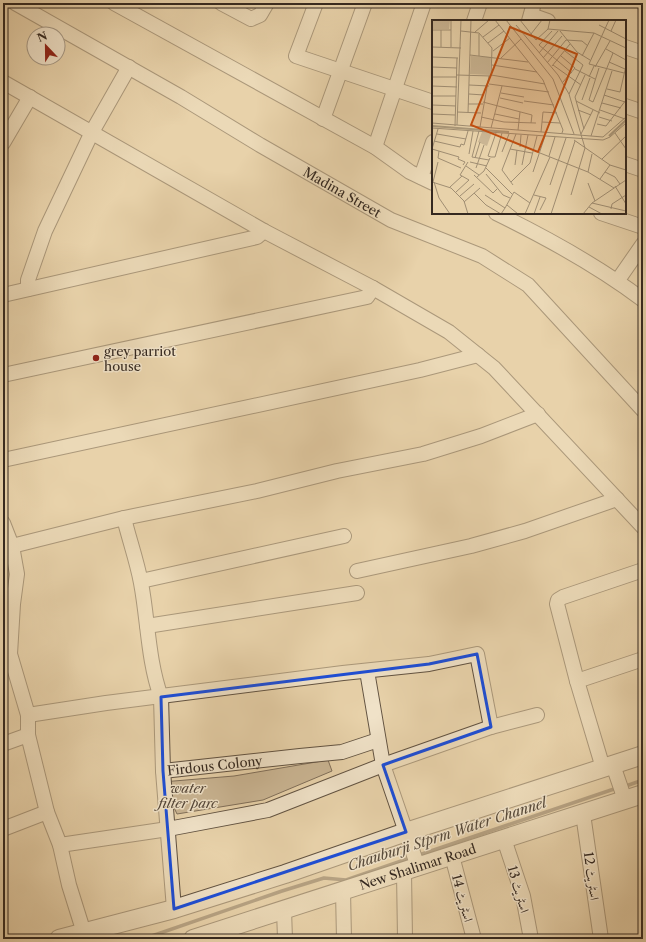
<svg xmlns="http://www.w3.org/2000/svg" width="646" height="942" viewBox="0 0 646 942" font-family="'Libre Caslon Text',Amiri,serif">
<style>
.green{fill:#cab593;stroke:#806f5a}
.lines{fill:none;stroke-linecap:round;stroke-linejoin:round}
.stream{stroke:#7c6c57;stroke-width:3.5}
.minor-casing{stroke:#625342;stroke-width:16}
.tertiary-casing{stroke:#625342;stroke-width:20}
.minor{stroke:#f0e2c8;stroke-width:14}
.tertiary{stroke:#f0e2c8;stroke-width:18}
.marked{fill:none;stroke:#1d4ed8;stroke-width:3;stroke-linejoin:round}
.poi-dot{fill:#8f2418;stroke:#f0e2c8;stroke-width:1.5}
.labels{text-anchor:middle;dominant-baseline:central;stroke-width:3;stroke-linejoin:round;paint-order:stroke}
.street-label{font-size:13px;fill:#352920;stroke:#f0e2c8}
.poi-label{font-size:13px;fill:#352920;stroke:#f0e2c8;text-anchor:start}
.park-label{font-size:13px;font-style:italic;fill:#534537;stroke:#f0e2c8}
.water-label{font-size:14px;font-style:italic;fill:#584b3b;stroke:#f0e2c8}
.inset-river{fill:none;stroke:#ab997b;stroke-width:2}
.inset-road{fill:none;stroke:#a08e73;stroke-width:1}
.view{fill:#c44f10;fill-opacity:0.15;stroke:#c44f10;stroke-width:2}
.inset-edge{fill:none;stroke:#352920;stroke-width:2}
</style>
<rect width="100%" height="100%" fill="#e8d2aa"/>
<filter id="stains"><feTurbulence type="fractalNoise" baseFrequency=".005" numOctaves="4"/><feColorMatrix values="0 0 0 0 .2 0 0 0 0 .09 0 0 0 0 .02 0 0 0 .5 -.17"/></filter>
<radialGradient id="worn" r=".72"><stop offset=".6" stop-color="#630" stop-opacity="0"/><stop offset="1" stop-color="#630" stop-opacity=".3"/></radialGradient>
<polygon class="green" points="328,760 332,771 263,800 177,814 162,782 234,776"/>
<g class="lines">
<g class="stream">
<polyline points="623,787 643,780"/>
<polyline points="416,856 617,788"/>
<polyline points="143,939 282,891 324,878 346,880 410,858"/>
</g>
<g class="minor-casing">
<g id="minor">
<path id="s1" d="M15 3 181 97 260 145 391 220 482 256 528 285 643 410"/>
<polyline points="114,3 375,147 410,172 433,183"/>
<polyline points="221,3 251,19 260,15 267,3"/>
<polyline points="316,3 296,56 433,102"/>
<polyline points="531,15 548,21"/>
<polyline points="474,21 480,3"/>
<polyline points="529,21 534,3"/>
<polyline points="625,47 643,53"/>
<polyline points="3,82 264,231 373,288 449,332 494,368 643,527"/>
<polyline points="625,106 643,112"/>
<polyline points="323,119 365,3"/>
<polyline points="3,143 30,97"/>
<polyline points="375,147 424,3"/>
<polyline points="625,164 643,170"/>
<polyline points="421,177 433,142"/>
<path d="M496 213C547 238 597 265 643 300"/>
<polyline points="601,213 643,227"/>
<polyline points="618,280 643,244"/>
<polyline points="28,289 28,280 45,231 92,132 129,67"/>
<polyline points="3,295 257,237 264,231"/>
<polyline points="3,375 367,297 373,288"/>
<polyline points="3,460 420,370 478,355"/>
<path d="M124 518C129 539 137 561 141 583 148 620 148 661 161 697L163 771 174 909"/>
<polyline points="3,523 12,546 17,574 13,604 10,654 28,715 28,735 47,812 60,845 69,885 84,933"/>
<polyline points="12,546 124,518 257,491 337,471 423,454 481,436 538,414"/>
<polyline points="357,571 471,546 525,531 617,499"/>
<polyline points="141,581 344,536"/>
<polyline points="147,626 357,593"/>
<polyline points="367,671 383,765 418,867"/>
<polyline points="577,681 643,659"/>
<polyline points="28,715 106,703 343,673 429,664 477,654 491,727"/>
<polyline points="3,744 28,735"/>
<polyline points="613,765 625,800"/>
<polyline points="603,768 577,681 557,604 558,600 563,597 643,570"/>
<path id="s2" d="M163 771 300 756 342 752 378 740"/>
<polyline points="583,814 601,939"/>
<polyline points="3,829 47,812"/>
<polyline points="504,839 523,896 531,939"/>
<polyline points="60,845 168,829 268,810 383,765 491,727 537,715"/>
<polyline points="452,856 474,939"/>
<polyline points="404,872 405,939"/>
<polyline points="343,891 344,939"/>
<polyline points="284,910 285,939"/>
<polyline points="231,927 232,939"/>
</g>
</g>
<g class="tertiary-casing">
<g id="tertiary">
<polyline points="59,939 174,909 285,874 406,832 643,755"/>
<path id="s3" d="M193 939 643 794"/>
</g>
</g>
<use href="#minor" class="minor"/>
<use href="#tertiary" class="tertiary"/>
</g>
<path d="M0 0H646V942H0ZM477 654 491 727 383 765 406 832 174 909 163 771 161 697 429 664Z" fill="#e8d2aa" fill-opacity=".55" fill-rule="evenodd"/>
<path class="marked" d="M477 654 491 727 383 765 406 832 174 909 163 771 161 697 429 664Z"/>
<circle class="poi-dot" cx="96" cy="358" r="4"/>
<g class="labels">
<g class="street-label">
<text stroke="none"><textPath href="#s1" startOffset="378">Madina Street</textPath></text>
<text stroke="none"><textPath href="#s2" startOffset="52">Firdous Colony</textPath></text>
<text stroke="none"><textPath href="#s3" startOffset="236">New Shalimar Road</textPath></text>
<text transform="translate(592 876) rotate(82)">اسٹریٹ 12</text>
<text transform="translate(519 889) rotate(74)">اسٹریٹ 13</text>
<text transform="translate(463 898) rotate(75)">اسٹریٹ 14</text>
</g>
<g class="poi-label">
<text x="104" y="351">grey parriot<tspan x="104" dy="15">house</tspan></text>
</g>
<g class="park-label">
<text x="188" y="788">water<tspan x="188" dy="15">filter parc</tspan></text>
</g>
<g class="water-label">
<text transform="translate(447 834) rotate(-18)">Chauburji Stprm Water Channel</text>
</g>
</g>
<g transform="translate(432 20)">
<rect width="194" height="194" fill="#e8d2aa"/>
<path d="M1 0H18L17 9H1ZM39 36 59 37 58 55 38 54ZM50 112H60L55 126 46 122Z" fill="#cab593"/>
<path class="inset-river" d="M0 106 77 112M177 116 194 100"/>
<path class="inset-road" d="M63 0 111 60 131 110 130 113M74 0 121 59 142 114M88 0 104 20 116 9 118 0M177 0 157 44 192 53M84 5 126 55 137 74 153 128 139 175M167 5 194 19M116 9 162 13 194 28M0 10H19M120 11 107 25 140 53M128 11 145 32 158 40M179 11 184 0M43 12 57 0M99 14 110 0M51 17 67 5M56 23 72 11M0 27 29 28M9 27V10M19 27V0M174 29 194 40M61 31 78 18M133 31 151 45 137 74M107 33 126 11M38 35 96 42M47 36V14M129 36 143 48 131 62M150 36 162 13M0 37 26 38M69 38 89 19M111 38 130 16M177 42 193 49M115 43 134 20 150 21 156 26M60 45 105 52M121 45 149 65M0 46V76M120 46 138 24M0 47 25 48M163 47 178 21M167 48 157 80 161 82 181 33M143 49 163 59M25 55 59 56 60 28 47 13 29 11M59 55 113 64M0 57H25M157 57 162 46M57 64 117 72M37 65 57 66M0 66 25 67M175 69 188 72 194 46M69 73 92 77M37 74 52 75M172 75 193 82M0 76H24M68 78 91 83M150 80 158 58M92 81 122 85M144 81 168 93M51 82 100 95 99 103M170 83 189 88M36 84H51M0 85 24 86M146 90 159 95M168 90 193 99M25 92 49 93M36 93 39 0M0 94 23 95M63 94 87 99M49 97 72 102 104 103M167 97 180 101M110 102 128 103M0 103 171 117 194 97M165 104 174 106 194 80M25 105 29 0M23 106 25 38M48 107 57 56M0 108 171 120 178 117 194 103M59 108 70 66M6 109 0 129 27 137 26 139 33 142 31 145M152 109 143 77 153 55M86 110 88 92M47 111 40 137 57 140M109 112 111 92 125 93M183 113 194 129M5 114 34 119M149 114 161 90M159 116 180 51M142 120 178 145 194 150M2 121 28 127 29 124 32 125 36 111M88 127 89 115M78 129 100 133M7 131 6 138 29 148M70 132 77 114M108 133 156 152 182 168M37 134 41 111M117 136 123 117M59 137H63L70 113M59 137 56 136 64 113M43 138 48 122M170 139 194 116M38 142 55 146M83 145 85 130M90 145 96 115M34 146 47 155M44 148 52 125M54 148 80 174M101 152 113 116M156 152 160 134M173 152 183 157 188 164M54 154 71 175 78 178M42 155 61 173 65 169M45 157 52 151 58 138M168 159 178 145M0 162 19 168 32 181 36 194M1 162 6 142M2 162 7 178 18 194M79 162 98 143 105 116M156 163 163 181M81 165 70 150 84 114M118 165 134 118M183 166 194 184M18 167 30 156 28 155 36 142M24 172 37 160 30 156M42 173 54 185 69 194 73 188M53 175 73 188 82 172 98 183M102 175 114 178 108 190M28 176 42 164M32 182 48 168M160 183 194 191M75 185 86 194M157 187 170 194M179 189 180 184 194 175M93 194 118 137M102 194 108 177M119 194 143 121M151 194 160 183 194 160"/>
<path class="view" d="M78 7 145 34 106 132 39 105Z"/>
<rect width="194" height="194" class="inset-edge"/>
</g>
<rect width="646" height="942" fill="none" stroke="#e8d2aa" stroke-width="16"/>
<rect x="4" y="4" width="638" height="934" fill="none" stroke="#352920" stroke-width="2"/>
<rect x="8" y="8" width="630" height="926" fill="none" stroke="#352920"/>
<g transform="translate(46 46) rotate(338)"><circle r="19" fill="#f0e2c8" stroke="#a59885"/>
<path d="M0-3L7 15L0 10L-7 15Z" fill="#8f2418"/>
<text y="-6" font-size="11" font-weight="bold" text-anchor="middle" fill="#352920">N</text>
</g>
<rect width="100%" height="100%" filter="url(#stains)"/>
<rect width="100%" height="100%" fill="url(#worn)"/>
</svg>
